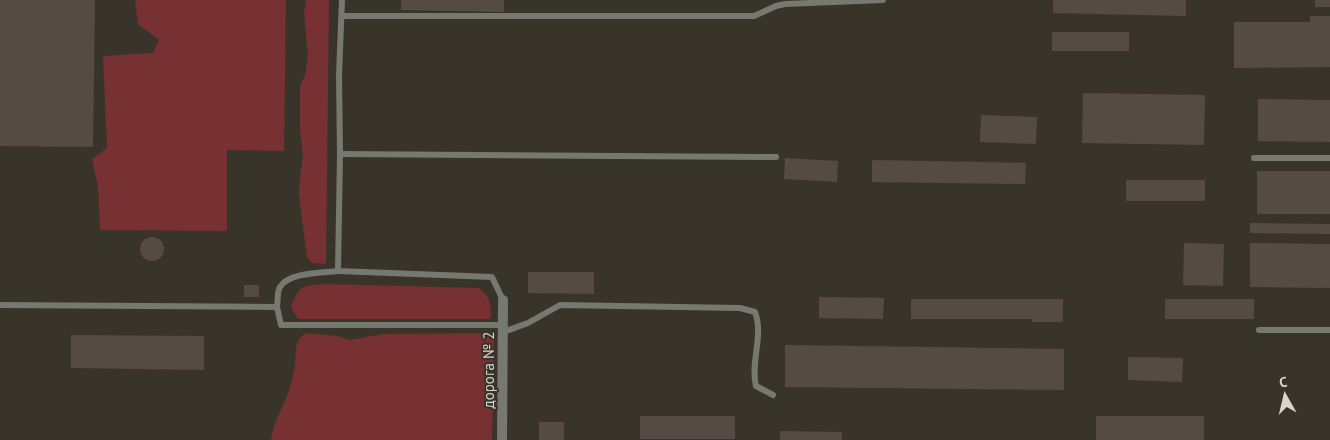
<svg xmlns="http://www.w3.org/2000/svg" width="1330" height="440" viewBox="0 0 1330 440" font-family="'PT Sans',sans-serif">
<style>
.green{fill:#773132}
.building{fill:#564b44}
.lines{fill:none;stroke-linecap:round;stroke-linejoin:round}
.lane{stroke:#767872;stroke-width:6}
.street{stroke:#767872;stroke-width:10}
.labels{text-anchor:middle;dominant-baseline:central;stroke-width:4;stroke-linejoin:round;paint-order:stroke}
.street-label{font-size:15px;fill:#d7d4ce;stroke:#39342a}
</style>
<rect width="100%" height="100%" fill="#39342a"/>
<g class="green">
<polygon points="135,0 286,0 284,151 227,150 227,231 100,230 98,187 92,159 107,148 103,56 153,53 159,40 138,24"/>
<polygon points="306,0 329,0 326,264 312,263 307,257 299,195 300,176 303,157 300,130 300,86 305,75 308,55 304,14"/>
<path d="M327 284 478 288C491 296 491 305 491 319H298L291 307C300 283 303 286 327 284Z"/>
<path d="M307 333 337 336 349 340 383 334 488 333 494 336 492 440H271C273 423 282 409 288 393 291 386 292 378 294 370 298 355 291 341 307 333Z"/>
</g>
<g class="building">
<polygon points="0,0 95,0 93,147 0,146"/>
<polygon points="401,0 504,0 504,12 401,10"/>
<polygon points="1053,0 1186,0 1186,16 1053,13"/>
<rect x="1315" y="0" width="15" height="7"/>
<polygon points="1310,16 1330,16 1330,67 1234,68 1234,22 1310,22"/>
<rect x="1052" y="32" width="77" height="19"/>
<polygon points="1083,93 1205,95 1204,145 1082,143"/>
<polygon points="1258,99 1330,100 1330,142 1258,141"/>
<polygon points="981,115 1037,117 1036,144 980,142"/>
<polygon points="785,158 838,161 837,182 784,179"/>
<polygon points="872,160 1026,163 1025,184 872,182"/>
<rect x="1257" y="171" width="73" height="43"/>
<rect x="1126" y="180" width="79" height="21"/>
<polygon points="1250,223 1330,224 1330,234 1250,233"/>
<circle cx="152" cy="249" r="12"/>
<polygon points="1184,243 1224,244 1223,286 1183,285"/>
<polygon points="1250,243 1330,244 1330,288 1250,287"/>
<polygon points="528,272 594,272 594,294 528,293"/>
<rect x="244" y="285" width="15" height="12"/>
<polygon points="819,297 884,298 883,319 819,318"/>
<polygon points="911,299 1063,299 1063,322 1032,322 1032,319 911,319"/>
<rect x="1165" y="299" width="89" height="20"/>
<polygon points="71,335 204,336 204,370 71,368"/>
<polygon points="785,345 1064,349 1064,390 785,387"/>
<polygon points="1128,357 1183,358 1182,382 1128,380"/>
<rect x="640" y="416" width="95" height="23"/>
<rect x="1096" y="416" width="108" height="24"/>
<rect x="539" y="422" width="25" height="18"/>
<polygon points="780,431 842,432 842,440 780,440"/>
</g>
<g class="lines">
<g class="lane">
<polyline points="342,0 339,75 340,154 338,271 492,277 503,300"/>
<polyline points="342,16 754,16 776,6 785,4 883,0"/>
<polyline points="340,154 776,157"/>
<polyline points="1254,158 1330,158"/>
<path d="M0 305 277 307C278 301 277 291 280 287 289 272 322 273 338 271"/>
<polyline points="277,307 281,325 503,325"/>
<polyline points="1259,330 1330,330"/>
<path d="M503 332 528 323 560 305 740 308 755 312C764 336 750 362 756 386L773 395"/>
</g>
<polyline class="street" points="502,440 503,300"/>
</g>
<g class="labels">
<g class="street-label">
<text transform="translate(488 370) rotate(-90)">дорога № 2</text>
</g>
</g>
<g transform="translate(1285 395) rotate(352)" stroke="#39342a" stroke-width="4" paint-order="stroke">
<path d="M0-4L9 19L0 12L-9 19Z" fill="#d7d4ce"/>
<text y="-8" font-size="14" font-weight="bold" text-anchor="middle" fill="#d7d4ce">С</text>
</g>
</svg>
